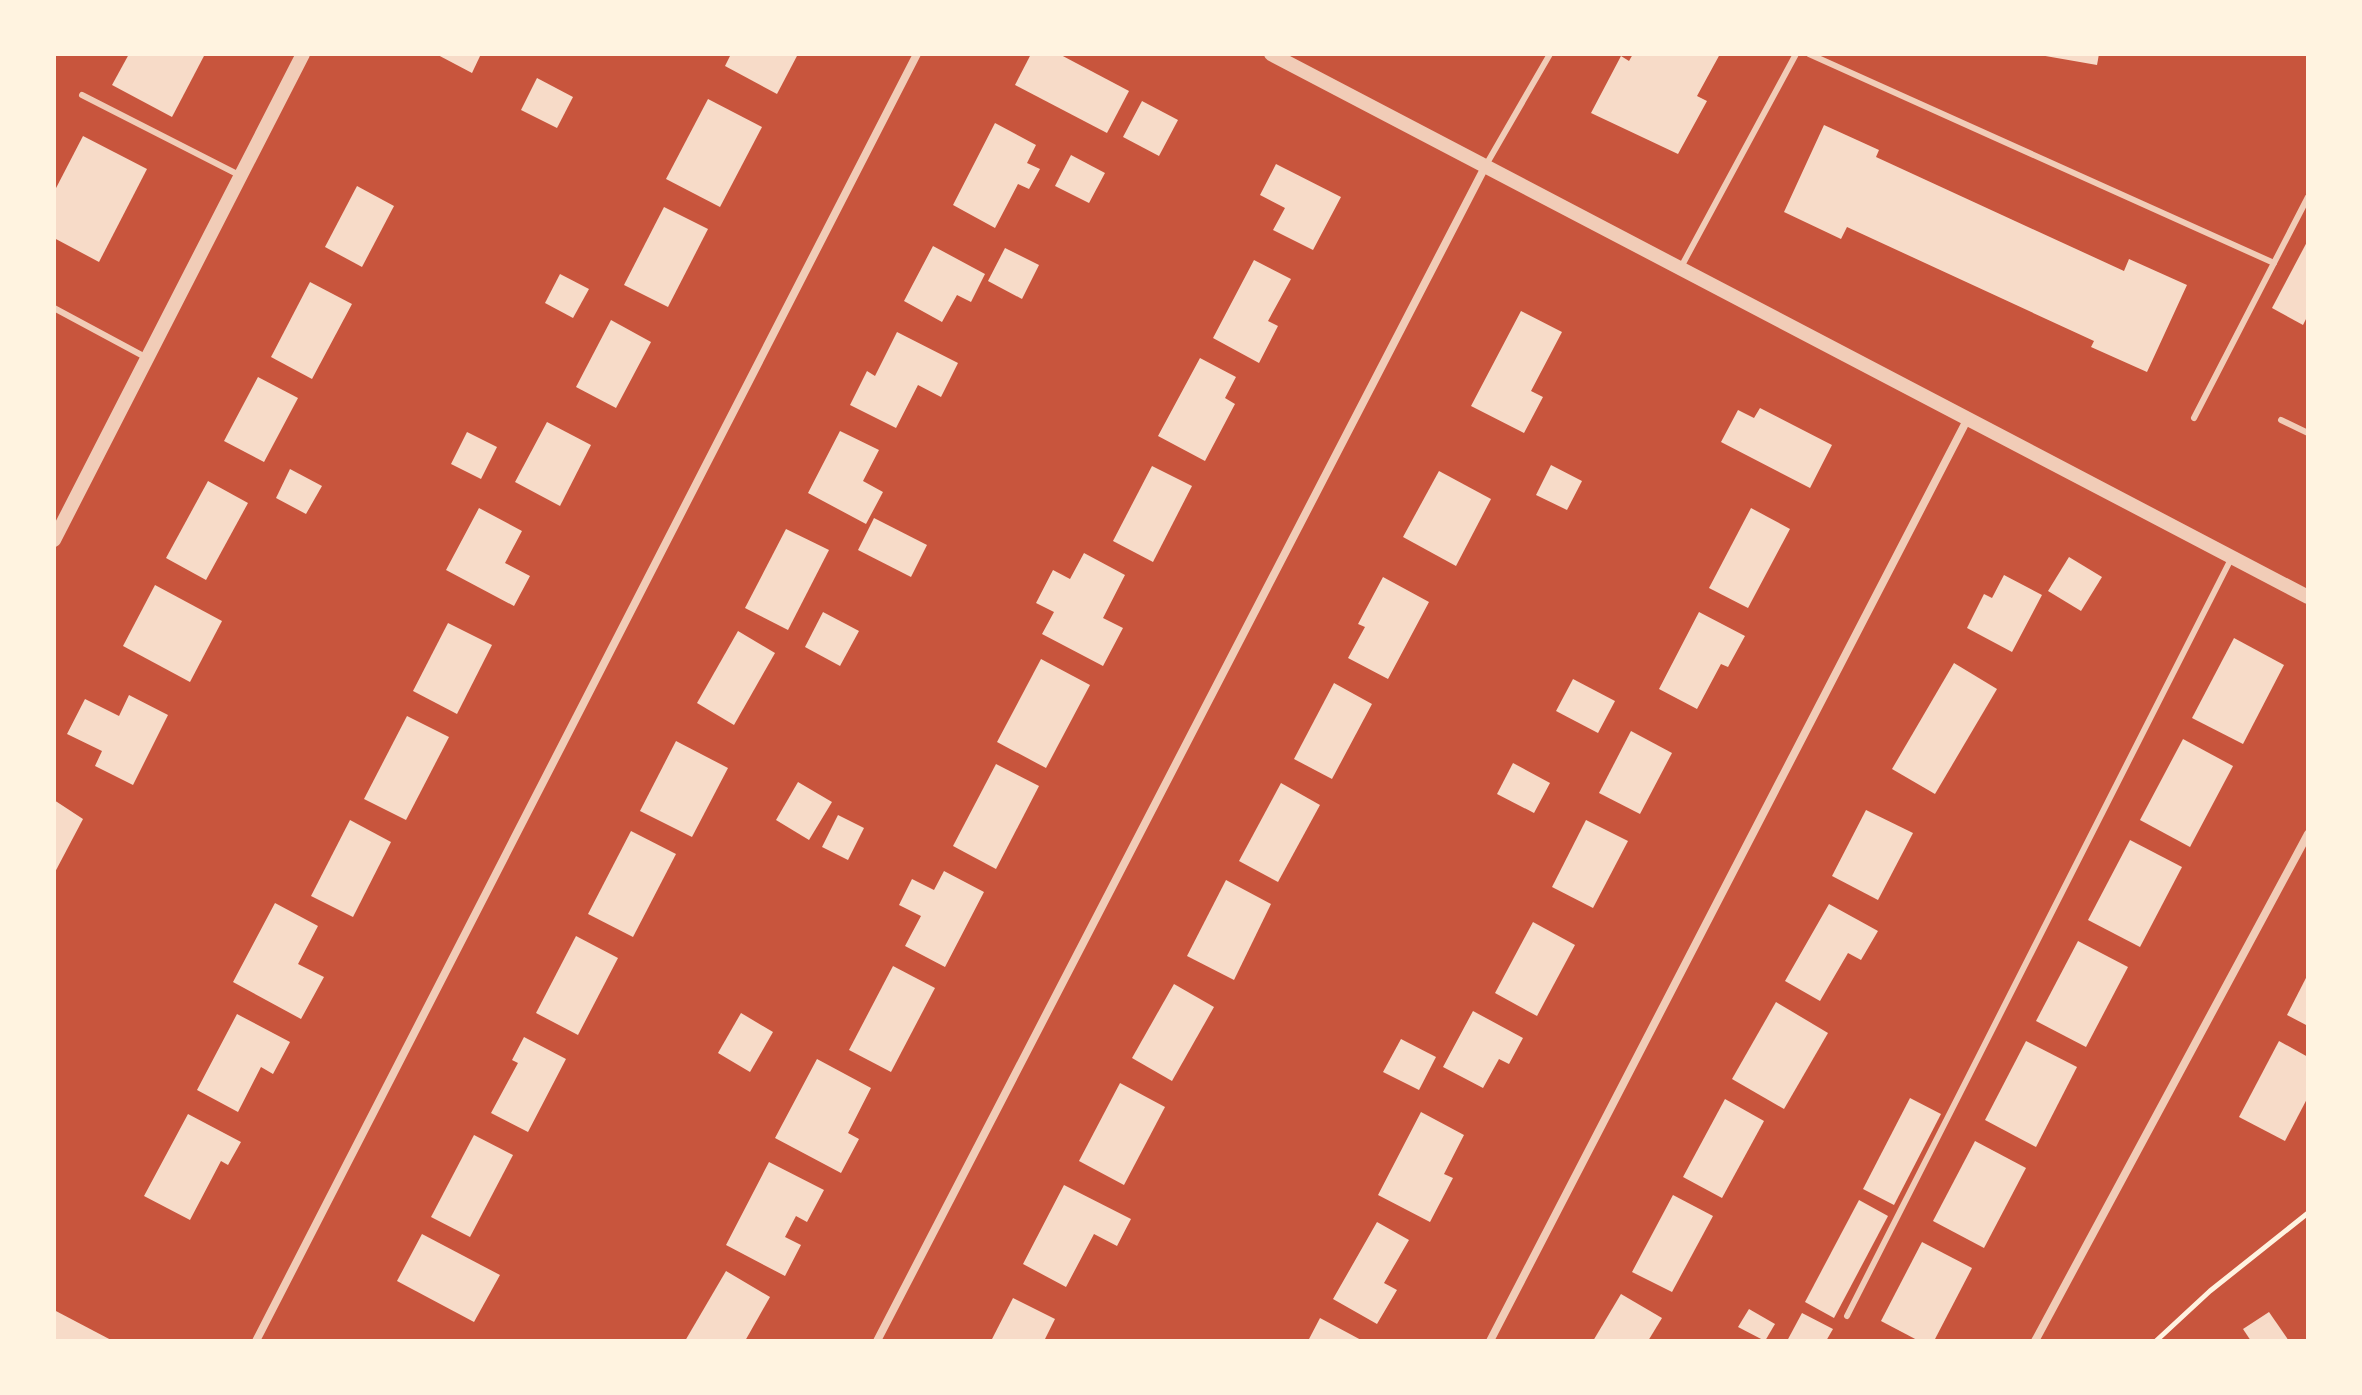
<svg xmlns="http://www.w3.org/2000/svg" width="2362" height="1395" viewBox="0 0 2362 1395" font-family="'Titillium Web',sans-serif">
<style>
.building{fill:#f7dbc8}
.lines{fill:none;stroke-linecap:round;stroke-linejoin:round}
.path{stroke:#fff3e0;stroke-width:5}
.service{stroke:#f1ccb7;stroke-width:6}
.minor{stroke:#f1ccb7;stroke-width:8}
.tertiary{stroke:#f1ccb7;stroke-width:14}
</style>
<rect width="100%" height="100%" fill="#c8553d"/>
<g class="building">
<polygon points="129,54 205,54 172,117 112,85"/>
<polygon points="436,54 481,54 472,73"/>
<polygon points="731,54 798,54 777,94 725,66"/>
<polygon points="1031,54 1059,54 1129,91 1107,133 1015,85"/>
<polygon points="1633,54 1720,54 1697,96 1707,101 1678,154 1591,113 1621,56 1629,61"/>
<polygon points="2034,54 2099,54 2097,65"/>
<polygon points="537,78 573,97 557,128 521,110"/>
<polygon points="708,99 762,127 720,207 666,179"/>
<polygon points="1142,101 1178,120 1159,156 1123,137"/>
<polygon points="995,123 1036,145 1027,163 1040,169 1029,189 1018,184 995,228 953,205"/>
<polygon points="1824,125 1879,150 1876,157 2124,271 2129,259 2187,285 2147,372 2091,347 2094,341 1847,227 1841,239 1784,212"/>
<polygon points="83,136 147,169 99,262 54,238 54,192"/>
<polygon points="1071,155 1105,173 1089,203 1055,186"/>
<polygon points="1276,164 1341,197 1313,250 1273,230 1285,208 1260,195"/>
<polygon points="357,186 394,206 362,267 325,247"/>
<polygon points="664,207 708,229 668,307 624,285"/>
<polygon points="2308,240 2308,315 2303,325 2272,308"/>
<polygon points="933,246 985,274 971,302 957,295 942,322 904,301"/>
<polygon points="1005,248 1039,265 1022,299 988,281"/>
<polygon points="1254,260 1291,279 1268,321 1278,326 1259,363 1213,338"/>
<polygon points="560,274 589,289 573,318 545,303"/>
<polygon points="310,282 352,304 312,379 271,357"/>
<polygon points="1521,311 1562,332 1531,391 1543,397 1524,433 1471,406"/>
<polygon points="611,320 651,342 616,408 576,387"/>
<polygon points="897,332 958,363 941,397 918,385 896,428 850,405 867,371 875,376"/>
<polygon points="1200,358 1236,377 1225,398 1235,404 1205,461 1158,436"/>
<polygon points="258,377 298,398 264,462 224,441"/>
<polygon points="1760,408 1832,445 1810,488 1721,442 1738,410 1754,418"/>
<polygon points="547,422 591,445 560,506 515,482"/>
<polygon points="840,431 879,450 863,481 883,492 866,524 808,493"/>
<polygon points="467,432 497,447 481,479 451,464"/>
<polygon points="1551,465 1582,481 1567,510 1536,495"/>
<polygon points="1152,466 1192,486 1153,562 1113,541"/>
<polygon points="290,469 322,486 306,514 276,498"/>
<polygon points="1439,471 1491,499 1456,566 1403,537"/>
<polygon points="208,481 248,503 206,580 166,558"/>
<polygon points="479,508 522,531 505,563 530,576 514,606 446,570"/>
<polygon points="1751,508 1790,529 1748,608 1709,588"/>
<polygon points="874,518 927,545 911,577 858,550"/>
<polygon points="786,529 829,550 788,630 745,608"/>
<polygon points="1084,553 1125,575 1103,618 1123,628 1103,666 1042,634 1054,612 1036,603 1053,570 1070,579"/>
<polygon points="2069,557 2102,577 2081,611 2048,591"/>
<polygon points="2004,575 2042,595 2012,652 1967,628 1984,594 1992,598"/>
<polygon points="1383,577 1429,602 1388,679 1348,658 1365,627 1358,624"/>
<polygon points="155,585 222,621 190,682 123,646"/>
<polygon points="823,612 859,631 840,666 805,647"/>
<polygon points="1699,612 1745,636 1728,667 1721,664 1697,709 1659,689"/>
<polygon points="448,623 492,645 457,714 413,691"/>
<polygon points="738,631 775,653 734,725 697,703"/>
<polygon points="2234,638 2284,665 2243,744 2192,718"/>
<polygon points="1041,659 1090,685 1046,768 997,742"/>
<polygon points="1954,663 1997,689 1935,794 1892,769"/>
<polygon points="1573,679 1615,701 1598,733 1556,711"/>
<polygon points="1334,683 1372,704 1332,779 1294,759"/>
<polygon points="129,695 168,715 133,785 95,766 102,751 67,734 85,699 119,716"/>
<polygon points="407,716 449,737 406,820 364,799"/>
<polygon points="1631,731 1672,753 1640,814 1599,793"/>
<polygon points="2183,739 2233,766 2190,847 2140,820"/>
<polygon points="676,741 728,768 692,837 640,811"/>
<polygon points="1513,763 1550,783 1534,813 1497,794"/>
<polygon points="996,764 1039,786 996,869 953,846"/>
<polygon points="798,782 832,802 809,840 776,820"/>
<polygon points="1281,783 1320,805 1278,882 1239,861"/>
<polygon points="54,800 83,819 54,874"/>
<polygon points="1866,810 1913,833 1878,900 1832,876"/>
<polygon points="838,815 864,828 848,860 822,847"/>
<polygon points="350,820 391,842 353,917 311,896"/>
<polygon points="1586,820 1628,841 1593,908 1552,887"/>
<polygon points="631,831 676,854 633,937 588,914"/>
<polygon points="2130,840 2182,867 2140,947 2088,920"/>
<polygon points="944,871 984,892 945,967 905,946 921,916 899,905 912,879 934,890"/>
<polygon points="1226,880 1271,904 1234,980 1187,956"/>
<polygon points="275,903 318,926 298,964 324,977 301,1019 233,982"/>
<polygon points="1829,904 1878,931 1861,960 1848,953 1820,1001 1785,981"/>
<polygon points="1533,922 1575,945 1537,1016 1495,993"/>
<polygon points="576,936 618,958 578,1035 536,1013"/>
<polygon points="2078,941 2128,967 2086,1047 2036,1021"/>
<polygon points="893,966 935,988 891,1072 849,1050"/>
<polygon points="2308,974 2308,1026 2287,1015"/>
<polygon points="1174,984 1214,1007 1172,1081 1132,1058"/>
<polygon points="1776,1002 1828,1033 1784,1109 1732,1079"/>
<polygon points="1473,1011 1523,1038 1509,1064 1499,1059 1483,1088 1443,1067"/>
<polygon points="741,1013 773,1032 750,1072 718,1053"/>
<polygon points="237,1014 290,1042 273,1074 261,1067 238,1112 197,1090"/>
<polygon points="524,1037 566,1059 528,1132 491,1113 518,1063 512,1060"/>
<polygon points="1401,1039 1436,1057 1419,1090 1383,1072"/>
<polygon points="2026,1041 2077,1067 2036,1147 1985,1120"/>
<polygon points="2279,1041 2308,1057 2308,1097 2285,1141 2239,1117"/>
<polygon points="817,1059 871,1088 848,1133 859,1139 841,1173 775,1138"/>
<polygon points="1120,1083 1165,1107 1124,1185 1079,1161"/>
<polygon points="1910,1098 1941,1114 1894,1205 1863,1189"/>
<polygon points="1725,1099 1764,1121 1722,1198 1683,1177"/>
<polygon points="1421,1112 1464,1135 1444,1174 1453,1178 1430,1222 1378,1195"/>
<polygon points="188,1114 241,1142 228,1165 221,1161 190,1220 144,1196"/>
<polygon points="474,1135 513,1155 470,1237 431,1217"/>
<polygon points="1975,1141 2026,1168 1984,1248 1933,1221"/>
<polygon points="769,1162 824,1190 807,1222 796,1216 785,1237 801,1245 785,1276 726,1245"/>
<polygon points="1064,1185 1131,1219 1117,1246 1094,1234 1066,1287 1023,1264"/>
<polygon points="1673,1195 1713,1216 1672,1292 1632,1272"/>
<polygon points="1859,1200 1888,1216 1834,1318 1805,1302"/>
<polygon points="1377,1222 1409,1240 1384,1283 1397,1290 1377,1324 1333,1299"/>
<polygon points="422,1234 500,1275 474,1322 397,1281"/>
<polygon points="1922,1242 1972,1268 1934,1341 1919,1341 1881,1321"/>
<polygon points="726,1271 770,1297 745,1341 685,1341"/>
<polygon points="1621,1294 1662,1318 1648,1341 1593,1341"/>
<polygon points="1013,1298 1055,1319 1044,1341 991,1341"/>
<polygon points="1749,1309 1775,1324 1765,1341 1738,1327"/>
<polygon points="54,1310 113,1341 54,1341"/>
<polygon points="2269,1312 2289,1341 2251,1341 2243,1329"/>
<polygon points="1802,1313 1833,1329 1826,1341 1787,1341"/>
<polygon points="1320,1318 1363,1341 1308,1341"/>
</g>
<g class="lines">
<polyline class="path" points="2156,1341 2210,1291 2308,1213"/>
<g class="service">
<polyline points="1809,54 2274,263"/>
<polyline points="82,95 241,176"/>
<polyline points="1486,165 1550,54"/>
<polyline points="1680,269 1796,54"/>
<polyline points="54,308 147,358"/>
<polyline points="2194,418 2308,197"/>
<polyline points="2281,420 2308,433"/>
<polyline points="1847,1316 2231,559"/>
</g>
<g class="minor">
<polyline points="256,1341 917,54"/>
<polyline points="877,1341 1485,167"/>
<polyline points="1490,1341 1967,420"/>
<polyline points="2035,1341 2308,834"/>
</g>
<g class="tertiary">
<polyline points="1271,54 2308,597"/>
<polyline points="54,540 303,54"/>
</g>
</g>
<rect width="2362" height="1395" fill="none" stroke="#fff3e0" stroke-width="112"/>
</svg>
